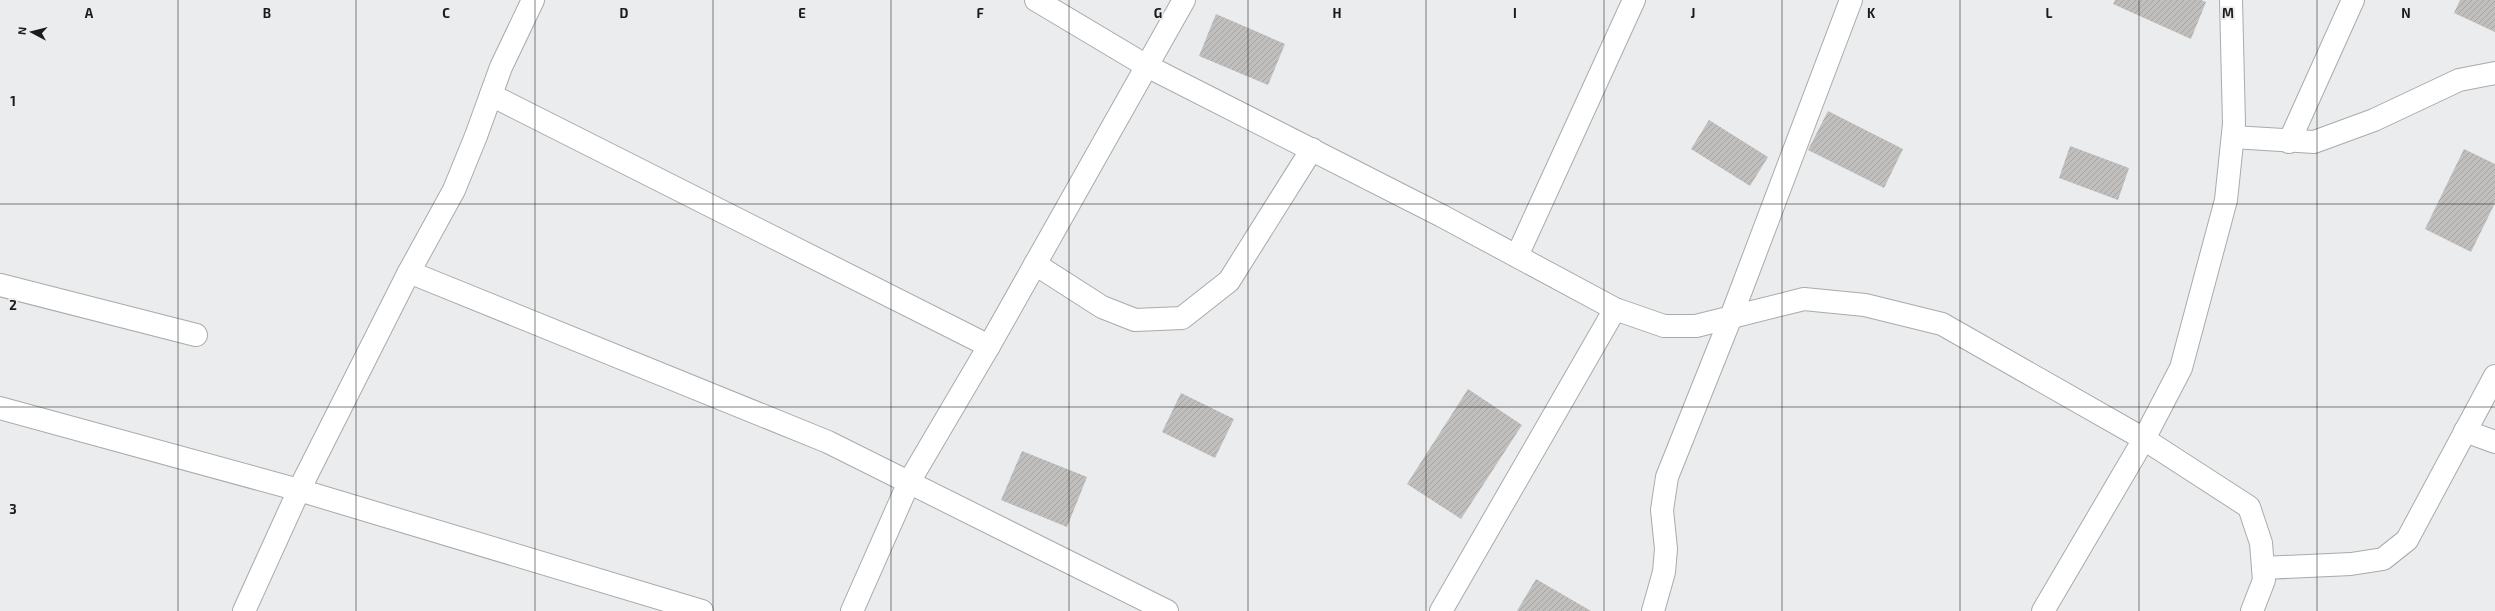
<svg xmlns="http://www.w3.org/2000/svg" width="2495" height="611" viewBox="0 0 2495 611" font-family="'Exo 2',sans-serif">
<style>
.building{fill:url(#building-hatch)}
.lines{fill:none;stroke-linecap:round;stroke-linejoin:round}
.street-casing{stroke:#a9aaab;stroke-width:24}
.street{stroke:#fff;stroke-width:22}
.grid{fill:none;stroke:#1b1b1c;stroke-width:1;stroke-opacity:0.55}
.grid-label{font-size:13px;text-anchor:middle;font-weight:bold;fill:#1b1b1c;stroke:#eaeced;stroke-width:4;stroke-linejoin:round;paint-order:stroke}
</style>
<defs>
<pattern id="building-hatch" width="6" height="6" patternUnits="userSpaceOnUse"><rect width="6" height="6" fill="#c0bfbd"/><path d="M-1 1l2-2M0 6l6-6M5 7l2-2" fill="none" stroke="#a4a4a2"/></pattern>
</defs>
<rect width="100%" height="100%" fill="#eaeced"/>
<g class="building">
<polygon points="2115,0 2201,0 2206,2 2191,39 2113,4"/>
<polygon points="2460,0 2495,0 2495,32 2454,13"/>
<polygon points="1216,14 1285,44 1268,85 1199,56"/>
<polygon points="1828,111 1903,149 1884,188 1808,150"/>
<polygon points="1709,120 1768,157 1750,186 1691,149"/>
<polygon points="2070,146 2129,168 2118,200 2059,178"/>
<polygon points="2464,149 2495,164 2495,203 2471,252 2425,229"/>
<polygon points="1468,389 1522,425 1461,519 1407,484"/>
<polygon points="1181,393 1234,419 1215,458 1162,432"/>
<polygon points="1022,451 1087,477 1067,527 1001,500"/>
<polygon points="1536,579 1591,611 1517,611"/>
</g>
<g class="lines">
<g class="street-casing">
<g id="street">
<polyline points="1036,0 1145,65 1442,216 1615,309 1664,326 1696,326 1804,299 1865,305 1942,324 2144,439 2249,507 2261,543 2264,580 2252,611"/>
<polyline points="491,95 989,346"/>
<polyline points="2233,137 2314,142 2374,120 2459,80 2495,73"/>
<polyline points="2289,142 2353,0"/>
<polyline points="1517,256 1634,0"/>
<polyline points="1035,264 1102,307 1135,320 1182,318 1229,281 1312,149"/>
<polyline points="409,272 828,442 1167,611"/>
<polyline points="0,285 196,335"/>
<polyline points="0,408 299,490 702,611"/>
<polyline points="2465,431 2495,442"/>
<polyline points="2263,568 2351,564 2383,559 2407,540 2495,376"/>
<polyline points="244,611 299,490 409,272 454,190 476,136 501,67 533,0"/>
<polyline points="852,611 909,482 989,346 1184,0"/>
<polyline points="1441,611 1615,309"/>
<polyline points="1653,611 1664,572 1666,549 1662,510 1667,477 1731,317 1851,0"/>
<polyline points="2043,611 2144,439 2181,368 2226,200 2234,124 2231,0"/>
</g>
</g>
<use href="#street" class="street"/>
</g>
<path class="grid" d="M178 0V611M356 0V611M535 0V611M713 0V611M891 0V611M1069 0V611M1248 0V611M1426 0V611M1604 0V611M1782 0V611M1960 0V611M2139 0V611M2317 0V611M0 204H2495M0 407H2495"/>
<g class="grid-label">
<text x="89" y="18">A</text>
<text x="267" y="18">B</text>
<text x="446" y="18">C</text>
<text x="624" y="18">D</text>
<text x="802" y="18">E</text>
<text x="980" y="18">F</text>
<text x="1158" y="18">G</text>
<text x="1337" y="18">H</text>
<text x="1515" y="18">I</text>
<text x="1693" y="18">J</text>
<text x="1871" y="18">K</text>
<text x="2049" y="18">L</text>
<text x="2228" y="18">M</text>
<text x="2406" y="18">N</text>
<text x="13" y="106">1</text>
<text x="13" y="310">2</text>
<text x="13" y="514">3</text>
</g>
<g transform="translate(32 32) rotate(277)" stroke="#eaeced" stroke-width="3" paint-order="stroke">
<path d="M0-3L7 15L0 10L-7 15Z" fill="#1b1b1c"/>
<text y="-6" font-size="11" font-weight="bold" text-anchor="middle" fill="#1b1b1c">N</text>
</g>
</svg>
